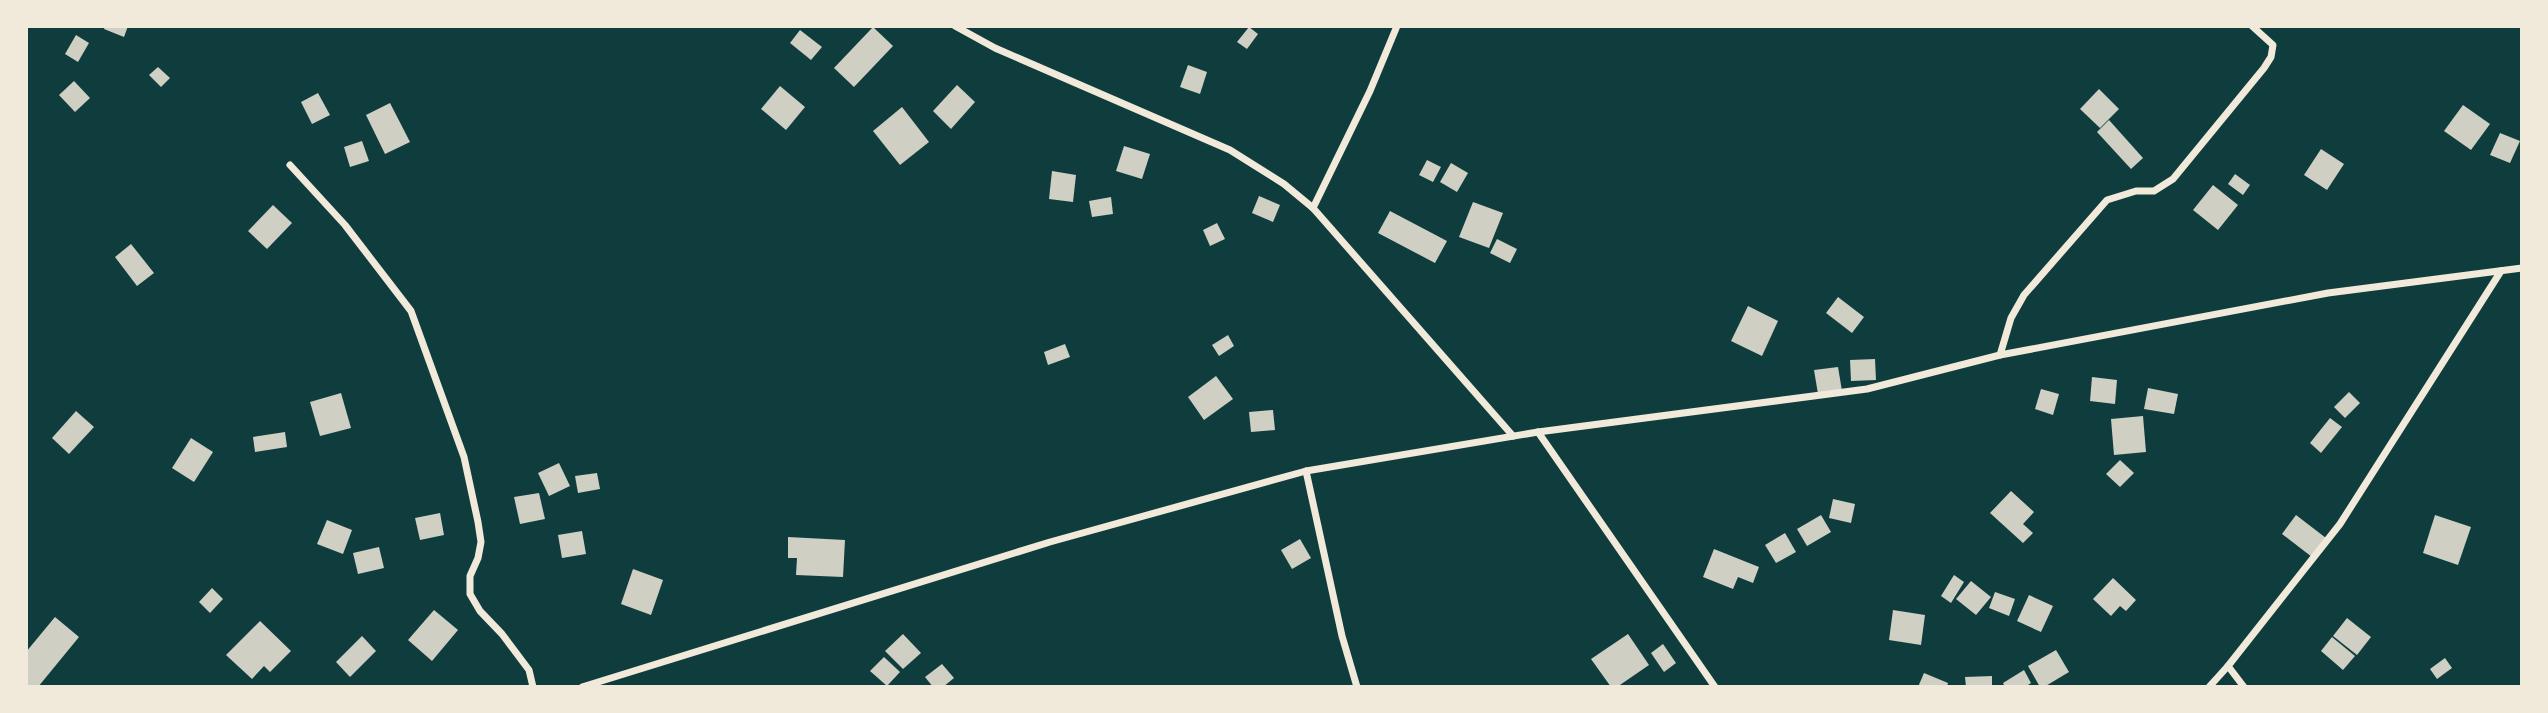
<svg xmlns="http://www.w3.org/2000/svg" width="2548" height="713" viewBox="0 0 2548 713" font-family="'Alegreya Sans',sans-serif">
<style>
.building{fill:#cfcfc3}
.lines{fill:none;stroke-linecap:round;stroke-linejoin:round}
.minor{stroke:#f1e9da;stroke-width:7}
</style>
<rect width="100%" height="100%" fill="#0f3d3e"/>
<g class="building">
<polygon points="105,26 128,26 124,37 104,29"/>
<polygon points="873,27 893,46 854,87 834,68"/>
<polygon points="1249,27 1258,34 1247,49 1237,42"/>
<polygon points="800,30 822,47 811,60 790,43"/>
<polygon points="76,35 89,43 78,62 65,54"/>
<polygon points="1188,65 1207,72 1200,94 1180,87"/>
<polygon points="158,67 170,78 161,87 149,75"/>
<polygon points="74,81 90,98 75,112 59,95"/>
<polygon points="957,85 975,102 951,129 933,111"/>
<polygon points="780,86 805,107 786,130 761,109"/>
<polygon points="2099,89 2119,109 2100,128 2080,109"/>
<polygon points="318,93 330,115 312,124 301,102"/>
<polygon points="390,103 410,142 385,154 366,115"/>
<polygon points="2463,105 2490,124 2471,150 2444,131"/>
<polygon points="902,107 929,142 900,165 873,131"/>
<polygon points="2109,120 2143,158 2131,169 2097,132"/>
<polygon points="2500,133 2520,141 2510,163 2490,155"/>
<polygon points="362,141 369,161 350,167 344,147"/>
<polygon points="1124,146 1150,154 1142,179 1116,171"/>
<polygon points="2321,149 2344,164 2327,190 2304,175"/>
<polygon points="1427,160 1441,167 1433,182 1419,175"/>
<polygon points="1451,163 1468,173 1457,192 1440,182"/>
<polygon points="1052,171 1076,175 1073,202 1049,199"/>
<polygon points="2235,174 2250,185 2243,195 2228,184"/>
<polygon points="2213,185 2238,205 2218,230 2193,210"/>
<polygon points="1259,196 1280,205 1273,222 1252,213"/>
<polygon points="1111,197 1113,214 1092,217 1089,201"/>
<polygon points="1473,202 1503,213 1489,248 1459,237"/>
<polygon points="273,205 292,223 267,249 248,231"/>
<polygon points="1390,211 1447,241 1435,263 1378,233"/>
<polygon points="1217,223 1225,239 1210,246 1203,230"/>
<polygon points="1497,239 1517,249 1510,263 1490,253"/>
<polygon points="131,244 154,273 137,286 115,257"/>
<polygon points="1838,297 1864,317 1852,333 1826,313"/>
<polygon points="1748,306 1778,321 1762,356 1731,341"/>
<polygon points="1228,335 1234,346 1219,356 1212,345"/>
<polygon points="1065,344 1070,357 1048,365 1044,352"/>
<polygon points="1875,359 1876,380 1851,381 1850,360"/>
<polygon points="1838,367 1842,391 1818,394 1814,370"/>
<polygon points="1216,376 1233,399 1204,420 1188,397"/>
<polygon points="2092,377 2117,380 2115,404 2090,401"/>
<polygon points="2148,388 2178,394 2174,414 2144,409"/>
<polygon points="2041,389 2059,394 2053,415 2035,409"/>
<polygon points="2349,392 2360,403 2345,418 2334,407"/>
<polygon points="341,393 351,428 320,436 310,402"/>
<polygon points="1273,410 1275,430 1251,432 1249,412"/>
<polygon points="76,411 94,427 69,454 52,438"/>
<polygon points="2143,416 2146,452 2114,455 2111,419"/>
<polygon points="2330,418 2342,427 2321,453 2310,443"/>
<polygon points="285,432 287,447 255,452 253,437"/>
<polygon points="191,438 213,452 194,482 172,468"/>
<polygon points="2120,460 2134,473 2120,487 2106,474"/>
<polygon points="559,463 570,486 549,496 538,473"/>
<polygon points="597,473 600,489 578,493 575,476"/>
<polygon points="2011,491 2034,512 2023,524 2033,533 2023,543 1990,513"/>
<polygon points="539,493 545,519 520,524 514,497"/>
<polygon points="1833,499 1855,504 1851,523 1829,518"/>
<polygon points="440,513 444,535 420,540 415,518"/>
<polygon points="1821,515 1831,532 1807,546 1797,529"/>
<polygon points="2296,515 2326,538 2312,557 2282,534"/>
<polygon points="2435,515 2471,527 2458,565 2423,553"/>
<polygon points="327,520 352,530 343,554 317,544"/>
<polygon points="582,531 586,554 562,558 558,535"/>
<polygon points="1785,533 1796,552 1776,563 1765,545"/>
<polygon points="788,537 845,540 843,577 796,575 797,558 788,558"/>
<polygon points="1300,539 1311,558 1292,569 1281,550"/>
<polygon points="379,547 384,568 358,574 353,553"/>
<polygon points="1714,549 1759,567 1753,583 1738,577 1733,589 1703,577"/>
<polygon points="633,569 663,580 651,615 621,604"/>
<polygon points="1954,575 1964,582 1951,603 1941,596"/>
<polygon points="2113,578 2136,600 2126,611 2120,606 2111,616 2093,599"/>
<polygon points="1971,581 1991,597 1976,615 1956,599"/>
<polygon points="212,588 223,599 210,613 199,602"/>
<polygon points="1995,592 2015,599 2009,616 1989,608"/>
<polygon points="2029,595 2053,606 2041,632 2017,621"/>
<polygon points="434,610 458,630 432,661 408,640"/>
<polygon points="1893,610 1925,615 1921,645 1889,640"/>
<polygon points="55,617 79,637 38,687 26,687 26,652"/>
<polygon points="2347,618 2371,637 2357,655 2333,636"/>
<polygon points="260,621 291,651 270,672 264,666 252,679 226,655"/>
<polygon points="903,634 921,653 903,669 885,651"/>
<polygon points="1628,634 1649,665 1617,687 1611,687 1591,659"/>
<polygon points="362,636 376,651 350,677 336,662"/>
<polygon points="2332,637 2355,656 2343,670 2321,651"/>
<polygon points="1663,644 1676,663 1664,672 1651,653"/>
<polygon points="2056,650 2069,672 2044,687 2040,687 2028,666"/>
<polygon points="884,657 900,672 887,686 870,671"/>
<polygon points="2445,658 2452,668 2437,679 2430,669"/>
<polygon points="942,664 954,678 943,687 933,687 925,677"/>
<polygon points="2024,670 2031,683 2025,687 2005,687 2003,683"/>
<polygon points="1924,673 1948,683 1947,687 1918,687"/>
<polygon points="1992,676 1992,687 1966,687 1965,677"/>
</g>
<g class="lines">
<g class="minor">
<polyline points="955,26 995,48 1230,150 1284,184 1313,208 1513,436"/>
<polyline points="290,165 345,225 411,311 464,457 478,522 481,542 478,558 470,576 470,594 480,611 502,634 529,670 533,687"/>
<polyline points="1313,208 1370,91 1397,26"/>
<polyline points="2000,355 2011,318 2024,295 2107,200 2136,191 2154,191 2173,179 2264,68 2271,57 2273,45 2252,26"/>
<polyline points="1538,432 1715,687"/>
<polyline points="1306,471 1342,636 1357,687"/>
<polyline points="2228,666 2244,687"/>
<polyline points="582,687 1050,542 1306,471 1538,432 1867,389 2000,355 2328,293 2522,268"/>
<polyline points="2209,687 2228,666 2340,524 2501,271"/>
</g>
</g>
<rect width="2548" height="713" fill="none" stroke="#f1e9da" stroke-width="56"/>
</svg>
